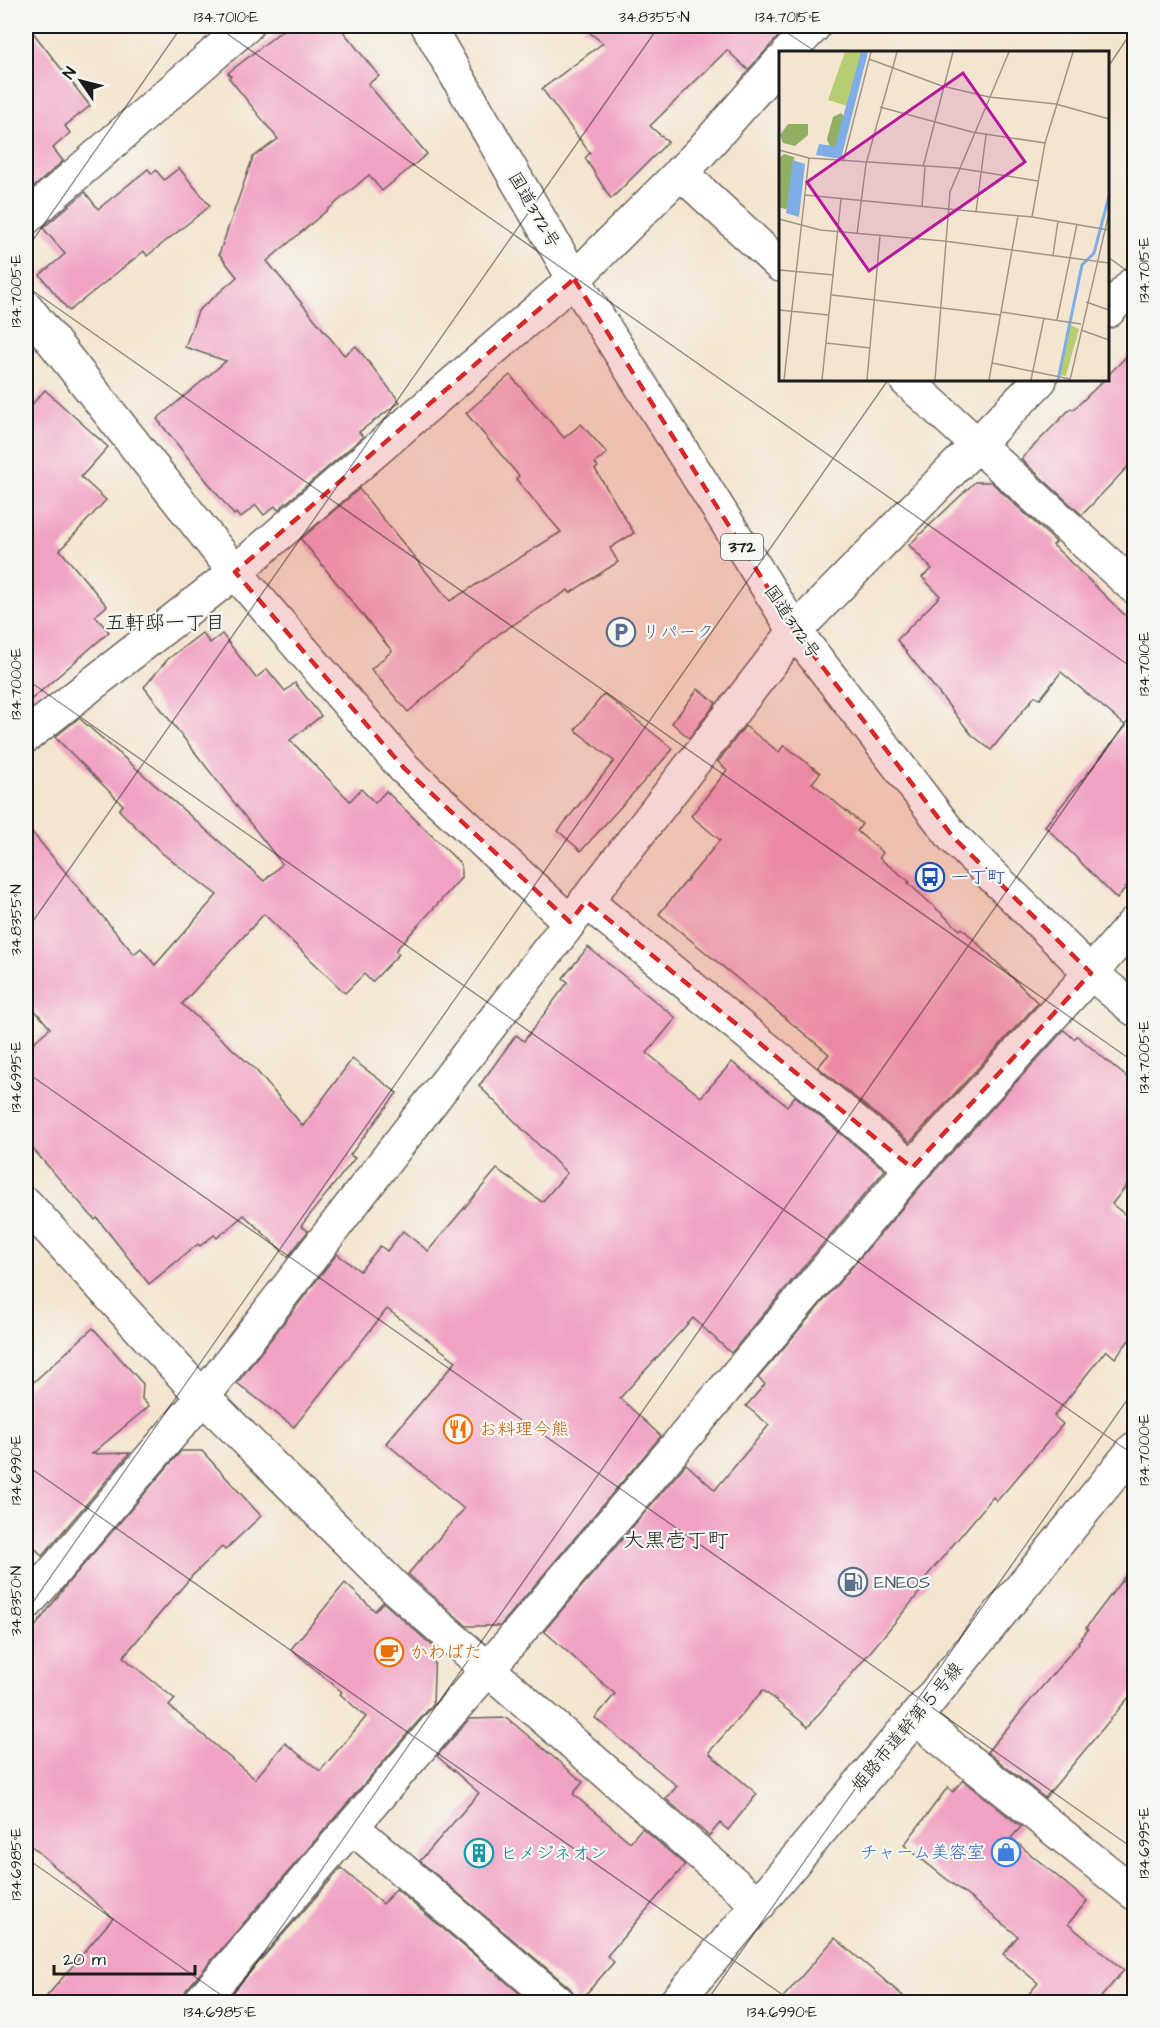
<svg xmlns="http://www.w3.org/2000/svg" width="1160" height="2028" viewBox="0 0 1160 2028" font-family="'Architects Daughter','Klee One',sans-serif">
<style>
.building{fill:#f1a2c4}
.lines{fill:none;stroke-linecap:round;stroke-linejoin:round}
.minor-casing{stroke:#68625b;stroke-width:36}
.highway-casing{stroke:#68625b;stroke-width:36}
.minor{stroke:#fff;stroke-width:33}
.highway{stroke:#fff;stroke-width:33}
.marked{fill:#d62828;fill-opacity:0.2;stroke:#d62828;stroke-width:4.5;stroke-dasharray:12 8;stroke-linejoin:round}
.ticks{fill:none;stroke:#1c1c1c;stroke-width:1.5;stroke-opacity:0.45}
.labels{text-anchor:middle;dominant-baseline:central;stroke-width:4.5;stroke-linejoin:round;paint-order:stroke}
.shield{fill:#f6f6f2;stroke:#5d5d5c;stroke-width:1.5}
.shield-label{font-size:16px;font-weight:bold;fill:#1c1c1c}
.street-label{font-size:18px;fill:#1c1c1c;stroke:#f6f6f2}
.service-label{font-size:18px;fill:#4e5e75;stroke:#f6f6f2;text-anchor:start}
.transit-label{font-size:18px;fill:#164399;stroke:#f6f6f2;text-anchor:start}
.food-label{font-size:18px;fill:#c56008;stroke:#f6f6f2;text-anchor:start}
.shop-label{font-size:18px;fill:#366cbe;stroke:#f6f6f2;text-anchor:end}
.culture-label{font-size:18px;fill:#0d838f;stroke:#f6f6f2;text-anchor:start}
.neighbourhood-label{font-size:20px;fill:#1c1c1c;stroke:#f6f6f2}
.quarter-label{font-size:21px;fill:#1c1c1c;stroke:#f6f6f2}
.inset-river{fill:none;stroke:#7eade8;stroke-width:3}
.inset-road{fill:none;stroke:#9e9588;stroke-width:1.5}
.view{fill:#b5179e;fill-opacity:0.15;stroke:#b5179e;stroke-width:3}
.inset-edge{fill:none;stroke:#1c1c1c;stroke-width:3}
.neatline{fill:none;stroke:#1c1c1c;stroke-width:2}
.ticks-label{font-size:15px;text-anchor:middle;fill:#1c1c1c}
</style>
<rect width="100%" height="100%" fill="#f6f6f2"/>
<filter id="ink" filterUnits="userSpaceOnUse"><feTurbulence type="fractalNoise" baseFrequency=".0167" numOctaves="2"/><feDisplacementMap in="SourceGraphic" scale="12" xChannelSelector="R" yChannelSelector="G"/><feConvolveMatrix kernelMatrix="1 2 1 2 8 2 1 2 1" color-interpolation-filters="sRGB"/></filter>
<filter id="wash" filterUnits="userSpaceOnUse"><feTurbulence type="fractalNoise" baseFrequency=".008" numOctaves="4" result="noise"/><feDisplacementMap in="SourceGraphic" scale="24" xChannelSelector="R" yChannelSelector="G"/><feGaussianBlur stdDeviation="1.35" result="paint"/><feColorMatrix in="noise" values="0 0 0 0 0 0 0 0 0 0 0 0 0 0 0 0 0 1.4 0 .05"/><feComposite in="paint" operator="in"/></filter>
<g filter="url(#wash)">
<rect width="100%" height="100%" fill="#f4e5d0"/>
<g id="blocks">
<g class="building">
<polygon points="26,26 28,26 90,106 65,126 70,133 53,148 63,161 26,194"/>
<polygon points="288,26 339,26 379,76 368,84 427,154 382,191 369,175 267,261 344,355 356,346 400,402 359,432 363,437 278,510 275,506 264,515 256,505 240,518 236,513 234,515 157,419 226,361 185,347 198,311 237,277 219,254 253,157 278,139 229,78 231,76 228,73"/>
<polygon points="581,26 788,26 748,70 727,50 650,126 668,142 611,199 585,158 590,153 542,89 603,43"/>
<polygon points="179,168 210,206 147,256 144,251 69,311 40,275 65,254 43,228 85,192 98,209 148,169 152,174 156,170 164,180"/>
<polygon points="1134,349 1134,460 1082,515 1021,459 1071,408 1073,410 1104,380 1107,380 1107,376"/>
<polygon points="510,375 564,438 581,424 607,453 595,463 598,467 595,469 634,533 610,548 618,562 570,593 568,590 500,633 408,712 371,669 392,651 301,539 359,489 450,601 561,532 516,479 519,476 466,413"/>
<polygon points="45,390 108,447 81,477 106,500 60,550 107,606 95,616 109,632 26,704 26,411"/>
<polygon points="975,482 991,482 1056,542 1053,545 1134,624 1134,876 1117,899 1045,826 1126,726 1061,672 1040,699 1035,696 991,750 971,734 897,640 940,596 922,577 932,569 909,545"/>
<polygon points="202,633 210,643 222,634 256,678 267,669 285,691 295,683 321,716 290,740 350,801 361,789 375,803 386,791 461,864 461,878 395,951 399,954 372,982 364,974 345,993 264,914 182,1004 255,1069 303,1126 352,1059 397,1093 350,1155 355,1158 301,1226 308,1231 288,1257 244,1215 217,1238 214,1235 200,1246 198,1244 149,1284 97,1218 95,1220 26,1141 26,1049 50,1028 26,1000 26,825 134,954 141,948 155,965 217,895 163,854 119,810 123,805 55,737 79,718 264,881 282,864 144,687 168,659"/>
<polygon points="698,689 716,703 689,738 672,723"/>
<polygon points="604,694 673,749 581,851 558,831 614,761 575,730"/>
<polygon points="745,726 779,752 784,745 820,773 812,783 862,824 857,831 883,853 879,858 910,882 908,883 960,930 962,928 1038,1003 910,1142 818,1067 829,1054 659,914 720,840 691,816 727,770 718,762"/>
<polygon points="588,947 676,1018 647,1053 701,1097 732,1062 787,1106 795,1096 885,1170 731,1353 693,1318 620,1398 661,1436 500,1626 467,1626 408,1574 464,1509 386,1443 456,1361 387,1309 294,1427 237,1383 337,1254 360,1271 380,1246 387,1251 403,1231 428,1251 497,1169 542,1202 567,1173 479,1086 516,1035 524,1041 568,982 563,978"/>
<polygon points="1064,1030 1074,1039 1077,1036 1134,1083 1134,1176 1112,1204 1134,1222 1134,1334 1115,1358 1106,1350 1054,1416 1063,1424 997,1501 993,1497 926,1577 930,1580 808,1727 763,1690 709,1752 711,1755 757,1794 728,1830 720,1823 709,1836 666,1799 677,1786 595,1718 615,1694 544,1631 686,1464 715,1490 769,1425 746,1406 765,1384 758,1378 926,1180"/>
<polygon points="93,1328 143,1384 142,1399 149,1406 92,1454 130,1453 42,1556 26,1538 26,1389"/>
<polygon points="181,1451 202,1451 261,1516 225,1550 222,1547 192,1576 123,1657 175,1699 169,1706 255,1779 285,1743 320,1771 366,1717 340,1694 342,1692 291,1649 345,1583 375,1611 383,1602 435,1648 433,1704 186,1990 182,2002 42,2002 113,1918 26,1841 26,1639 67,1584"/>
<polygon points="1134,1564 1134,1691 1045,1798 987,1752 1079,1643 1078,1642 1088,1630 1086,1628"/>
<polygon points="507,1718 583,1782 573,1794 630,1842 642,1828 685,1865 607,1956 614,1962 579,2002 576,2002 575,1995 570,1988 420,1861 479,1793 437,1756 469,1719"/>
<polygon points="963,1780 1021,1827 1011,1838 1087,1901 1068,1924 1124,1970 1097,2002 1022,2002 1038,1983 1003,1954 1018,1936 904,1845 948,1787 953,1792"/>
<polygon points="341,1868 383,1904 396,1889 530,2002 224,2002"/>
<polygon points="835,1938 910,2002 779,2002"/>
</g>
</g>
</g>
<g filter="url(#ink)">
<use href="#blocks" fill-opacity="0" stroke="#68625b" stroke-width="1.5"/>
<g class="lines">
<g class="minor-casing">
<g id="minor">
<polyline points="789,52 814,26"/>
<polyline points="680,172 780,265"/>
<polyline points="26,218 246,26"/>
<polyline points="26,307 235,572 404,768 570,922"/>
<polyline points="1108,311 1134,283"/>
<polyline points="906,380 1134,587"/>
<polyline points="26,736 235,572 574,279 699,154 780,62"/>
<polyline points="586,901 912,1168"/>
<polyline points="26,1204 203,1397 396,1589 759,1905"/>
<polyline points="26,1604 203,1397 795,631 1040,380"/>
<polyline points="915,1718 1134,1893"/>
<polyline points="352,1827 558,2002"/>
<polyline points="200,2002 487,1670 912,1168 1091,973 1134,923"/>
<polyline points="676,2002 915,1718 1134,1449"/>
</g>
</g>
<g class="highway-casing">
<polyline id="highway" points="428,26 574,279 795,631 953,837 1091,973 1134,1009"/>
</g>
<use href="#minor" class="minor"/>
<use href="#highway" class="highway"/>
</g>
</g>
<path class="marked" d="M574 279 795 631 953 837 1091 973 912 1168 586 901 570 922 404 768 235 572Z"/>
<path class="ticks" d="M216 26 1134 669M777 26 816 52M1108 67 1134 28M26 250 182 26M1108 257 1134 276M26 286 1134 1062M26 679 1134 1455M26 931 659 26M26 1072 1134 1849M26 1465 793 2002M26 1612 888 380M26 1858 231 2002M229 2002 1134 709M706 2002 1134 1390"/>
<defs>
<g id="parking-ring" transform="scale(1.5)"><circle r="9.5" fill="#f6f6f2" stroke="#5c6f8a" stroke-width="1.5"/><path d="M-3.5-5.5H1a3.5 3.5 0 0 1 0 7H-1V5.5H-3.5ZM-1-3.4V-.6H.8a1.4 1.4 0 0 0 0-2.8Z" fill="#5c6f8a"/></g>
<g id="bus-ring" transform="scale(1.5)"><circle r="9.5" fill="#f6f6f2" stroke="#1a4fb4" stroke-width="1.5"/><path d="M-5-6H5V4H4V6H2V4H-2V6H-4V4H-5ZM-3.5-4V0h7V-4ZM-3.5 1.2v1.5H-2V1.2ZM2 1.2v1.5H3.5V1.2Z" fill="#1a4fb4"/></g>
<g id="restaurant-ring" transform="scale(1.5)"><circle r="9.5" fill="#f6f6f2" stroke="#e8710a" stroke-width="1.5"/><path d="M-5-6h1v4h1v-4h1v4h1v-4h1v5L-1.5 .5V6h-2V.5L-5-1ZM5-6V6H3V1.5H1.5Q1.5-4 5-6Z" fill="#e8710a"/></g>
<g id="fuel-ring" transform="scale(1.5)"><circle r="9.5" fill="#f6f6f2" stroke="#5c6f8a" stroke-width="1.5"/><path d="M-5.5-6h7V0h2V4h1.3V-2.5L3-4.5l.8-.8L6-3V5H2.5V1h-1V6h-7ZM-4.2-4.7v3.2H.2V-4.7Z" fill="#5c6f8a"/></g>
<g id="cafe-ring" transform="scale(1.5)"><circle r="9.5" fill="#f6f6f2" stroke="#e8710a" stroke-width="1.5"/><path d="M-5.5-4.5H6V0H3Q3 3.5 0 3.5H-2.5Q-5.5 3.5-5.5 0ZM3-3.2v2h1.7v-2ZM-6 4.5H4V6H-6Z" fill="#e8710a"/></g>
<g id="shop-ring" transform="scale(1.5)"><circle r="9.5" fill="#f6f6f2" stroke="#3f7fe0" stroke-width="1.5"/><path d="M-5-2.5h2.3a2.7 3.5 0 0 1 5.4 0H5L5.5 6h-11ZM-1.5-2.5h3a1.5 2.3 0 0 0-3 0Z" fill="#3f7fe0"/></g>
<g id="building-ring" transform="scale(1.5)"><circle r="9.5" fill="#f6f6f2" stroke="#0f9aa8" stroke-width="1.5"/><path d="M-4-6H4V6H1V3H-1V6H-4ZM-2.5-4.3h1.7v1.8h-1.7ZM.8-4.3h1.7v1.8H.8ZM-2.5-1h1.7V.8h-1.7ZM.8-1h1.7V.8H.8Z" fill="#0f9aa8"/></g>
</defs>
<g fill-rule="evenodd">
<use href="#parking-ring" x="621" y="632"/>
<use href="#bus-ring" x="930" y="877"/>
<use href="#restaurant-ring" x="458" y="1429"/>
<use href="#fuel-ring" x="853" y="1582"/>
<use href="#cafe-ring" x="389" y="1652"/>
<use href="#shop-ring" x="1006" y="1852"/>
<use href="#building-ring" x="479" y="1853"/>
</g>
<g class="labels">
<rect class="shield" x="721" y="534" width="42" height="26" rx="4.5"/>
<g class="shield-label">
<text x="742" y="547">372</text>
</g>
<g class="street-label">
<text transform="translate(534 210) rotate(60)">国道372号</text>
<text transform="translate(792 622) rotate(56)">国道372号</text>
<text transform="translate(907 1727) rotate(-50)">姫路市道幹第５号線</text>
</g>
<g class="service-label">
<text x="642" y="632">リパーク</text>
<text x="874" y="1582">ENEOS</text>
</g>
<g class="transit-label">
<text x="951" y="877">一丁町</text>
</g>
<g class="food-label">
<text x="479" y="1429">お料理今熊</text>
<text x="410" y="1652">かわばた</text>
</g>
<g class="shop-label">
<text x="985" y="1852">チャーム美容室</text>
</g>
<g class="culture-label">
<text x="500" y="1853">ヒメジネオン</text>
</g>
<g class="neighbourhood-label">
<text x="165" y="623">五軒邸一丁目</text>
</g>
<g class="quarter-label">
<text x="676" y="1540">大黒壱丁町</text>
</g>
</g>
<g transform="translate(779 51)">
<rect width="330" height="330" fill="#f4e5d0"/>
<path d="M66 1H85L69 55 49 49ZM289 273 300 278 287 325 279 324Z" fill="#b7cd71"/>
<path d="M62 62 67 67 60 94 51 96 48 88 54 66ZM9 73H29V84L16 95 4 92 1 84ZM5 103 15 106 16 113 11 156 6 158 0 156V107Z" fill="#91b063"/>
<path d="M82 1H89L62 108 37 104 40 93 56 95ZM14 109 26 113 20 166 7 162Z" fill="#7eade8"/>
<path class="inset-river" d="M279 329 303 214 315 202 330 145"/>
<path class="inset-road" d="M90 8 163 35 210 46 277 53 330 68M101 56 193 81 266 92M0 99 30 107 178 117 259 130M64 111 92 1M144 116 174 1M26 144 253 166 330 179M143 155 146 116M197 161 207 84M253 166 266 92 294 1M0 168 41 179 165 190 330 212M78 183 87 113 118 1M274 204 279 170M0 219 55 224M53 244 222 264M307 251 330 259M0 259 50 264M222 261 302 273M278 269 298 173M302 279 330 289M47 292 91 297M213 312 291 328M5 329 30 107M43 329 62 148M88 329 101 185M156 329 171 141 230 1M210 329 239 165M252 329 265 267M291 329 330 162"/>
<path class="view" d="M184 22 246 111 90 220 28 131Z"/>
<rect width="330" height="330" class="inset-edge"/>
</g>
<rect width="1160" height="2028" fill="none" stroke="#f6f6f2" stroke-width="66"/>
<g transform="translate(81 81) rotate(305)" stroke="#f6f6f2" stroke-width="4.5" paint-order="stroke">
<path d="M0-4.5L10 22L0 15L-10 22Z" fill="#1c1c1c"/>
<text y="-9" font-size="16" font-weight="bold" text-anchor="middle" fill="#1c1c1c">N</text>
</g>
<path d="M54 1965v9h141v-9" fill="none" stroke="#1c1c1c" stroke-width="3"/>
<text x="63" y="1965" font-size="18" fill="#1c1c1c" stroke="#f6f6f2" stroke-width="4.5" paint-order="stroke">20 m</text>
<rect x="33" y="33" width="1094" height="1962" class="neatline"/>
<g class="ticks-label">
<text x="226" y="22">134.7010°E</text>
<text x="654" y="22">34.8355°N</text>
<text x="788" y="22">134.7015°E</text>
<text transform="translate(1144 270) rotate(-90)" y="5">134.7015°E</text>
<text transform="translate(16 291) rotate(-90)" y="5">134.7005°E</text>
<text transform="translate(1144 664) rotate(-90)" y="5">134.7010°E</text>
<text transform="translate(16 684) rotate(-90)" y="5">134.7000°E</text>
<text transform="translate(16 920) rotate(-90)" y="5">34.8355°N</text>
<text transform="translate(1144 1057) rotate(-90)" y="5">134.7005°E</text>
<text transform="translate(16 1077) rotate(-90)" y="5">134.6995°E</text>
<text transform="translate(1144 1450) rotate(-90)" y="5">134.7000°E</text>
<text transform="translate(16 1470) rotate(-90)" y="5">134.6990°E</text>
<text transform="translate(16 1601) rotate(-90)" y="5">34.8350°N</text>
<text transform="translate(1144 1843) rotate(-90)" y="5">134.6995°E</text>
<text transform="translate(16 1864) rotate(-90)" y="5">134.6985°E</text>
<text x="220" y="2017">134.6985°E</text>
<text x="782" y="2017">134.6990°E</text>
</g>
</svg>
